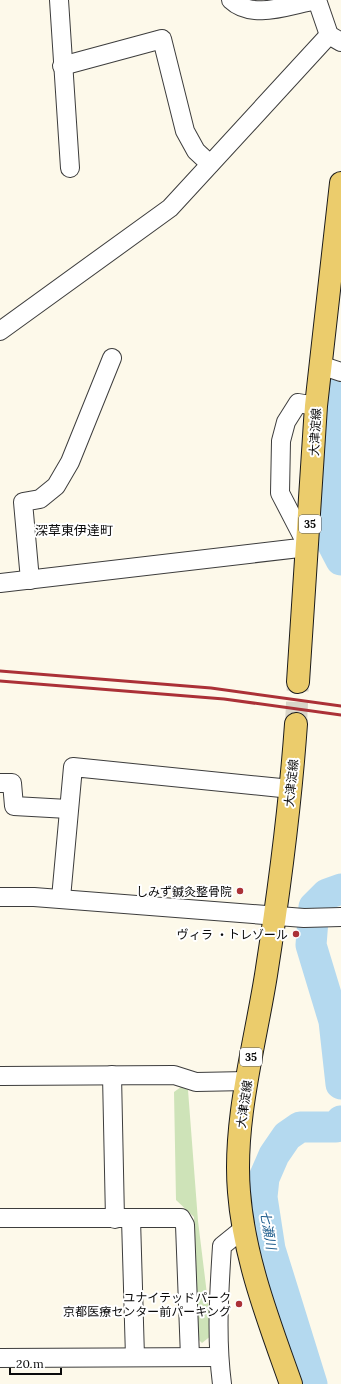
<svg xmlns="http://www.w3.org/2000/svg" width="341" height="1384" viewBox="0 0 341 1384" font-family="Lora,'Noto Sans JP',serif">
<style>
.green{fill:#cee3b8}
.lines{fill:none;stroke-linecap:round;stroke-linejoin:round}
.river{stroke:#b4d9ef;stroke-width:31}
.major-tunnel{stroke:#d9d5c8;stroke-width:22;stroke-dasharray:22 11;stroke-linecap:butt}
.minor-casing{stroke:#3d3d3d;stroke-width:20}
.major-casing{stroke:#1b1b1b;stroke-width:24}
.minor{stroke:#fff;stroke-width:18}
.major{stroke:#ebcc6c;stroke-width:22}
.rail{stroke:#ab3137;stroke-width:3}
.poi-dot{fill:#ab3137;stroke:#fff;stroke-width:1.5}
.labels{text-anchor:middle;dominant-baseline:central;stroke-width:4;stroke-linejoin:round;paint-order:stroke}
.shield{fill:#fff;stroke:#545454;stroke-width:1}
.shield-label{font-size:11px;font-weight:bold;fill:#0a0a0a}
.street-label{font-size:12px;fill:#0a0a0a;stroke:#fff}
.poi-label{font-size:12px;fill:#0a0a0a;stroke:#fff;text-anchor:end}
.neighbourhood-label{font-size:13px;fill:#0a0a0a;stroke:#fff}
.water-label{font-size:13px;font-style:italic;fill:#215f8e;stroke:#fff}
</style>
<rect width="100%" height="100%" fill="#fdf9ea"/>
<polygon class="green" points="181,1087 188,1090 198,1221 212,1335 202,1343 196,1337 194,1217 176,1200 174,1092"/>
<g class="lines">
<g class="river">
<polyline points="341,377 329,537 341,560"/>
<polyline points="341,889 327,894 314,907 311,945 334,1021 341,1084"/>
<polyline points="312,1384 270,1249 262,1197 264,1178 274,1155 287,1136 300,1127 336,1127 341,1121"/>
</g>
<polyline class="major-tunnel" points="296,724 298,682"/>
<g class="minor-casing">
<g id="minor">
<polyline points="59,0 70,168"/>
<path d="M231 0C253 21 291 4 317 0"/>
<polyline points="317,0 329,35 341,42"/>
<polyline points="62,66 162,39 185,131 196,151 210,164"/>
<polyline points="0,331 170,208 329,35"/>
<polyline points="320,365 341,372"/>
<polyline points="30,580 23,502 40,499 56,486 70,462 112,358"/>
<polyline points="0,583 308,547 280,493 281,441 286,422 298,403 316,406"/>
<polyline points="0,783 12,783 14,806 68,809"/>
<polyline points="0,897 34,897 304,918 341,917"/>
<polyline points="61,898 73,767 291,789"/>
<polyline points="112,1075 115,1219"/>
<polyline points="0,1076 174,1075 196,1082 247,1081"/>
<polyline points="0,1218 181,1218 185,1225 190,1357"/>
<polyline points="131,1219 135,1357"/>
<polyline points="0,1358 219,1357"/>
<path d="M222 1384C216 1338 219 1293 222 1246L243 1229"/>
</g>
</g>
<g class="major-casing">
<g id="major">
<polyline points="298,682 316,406 341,183"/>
<path d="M291 1384C269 1322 244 1258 239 1192 233 1122 255 1044 266 975 279 892 290 808 296 724"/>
</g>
</g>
<use href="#minor" class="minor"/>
<use href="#major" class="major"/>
<g class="rail">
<polyline points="0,671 211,688 341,706"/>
<polyline points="0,681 224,699 341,715"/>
</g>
</g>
<g class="poi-dot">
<circle cx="240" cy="891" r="4"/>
<circle cx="296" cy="934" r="4"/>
<circle cx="239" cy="1304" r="4"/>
</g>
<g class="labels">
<g class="shield">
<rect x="299" y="515" width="22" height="18" rx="3"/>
<rect x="240" y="1048" width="22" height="18" rx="3"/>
</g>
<g class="shield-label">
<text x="310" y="524">35</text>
<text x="251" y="1057">35</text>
</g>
<g class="street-label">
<text transform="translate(315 432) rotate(-87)">大津淀線</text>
<text transform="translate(291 783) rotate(-84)">大津淀線</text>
<text transform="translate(244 1104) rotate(-82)">大津淀線</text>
</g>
<g class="poi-label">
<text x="232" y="891">しみず鍼灸整骨院</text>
<text x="288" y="934">ヴィラ ・トレゾール</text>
<text x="231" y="1297">ユナイテッドパーク<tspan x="231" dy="14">京都医療センター前パーキング</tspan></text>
</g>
<g class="neighbourhood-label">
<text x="74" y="530">深草東伊達町</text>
</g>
<g class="water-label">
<text transform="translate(268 1230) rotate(80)">七瀬川</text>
</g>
</g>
<path d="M10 1368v6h51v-6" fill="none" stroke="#0a0a0a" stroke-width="2"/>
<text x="16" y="1368" font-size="12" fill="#0a0a0a" stroke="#ffffff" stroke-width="3" paint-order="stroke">20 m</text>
</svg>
